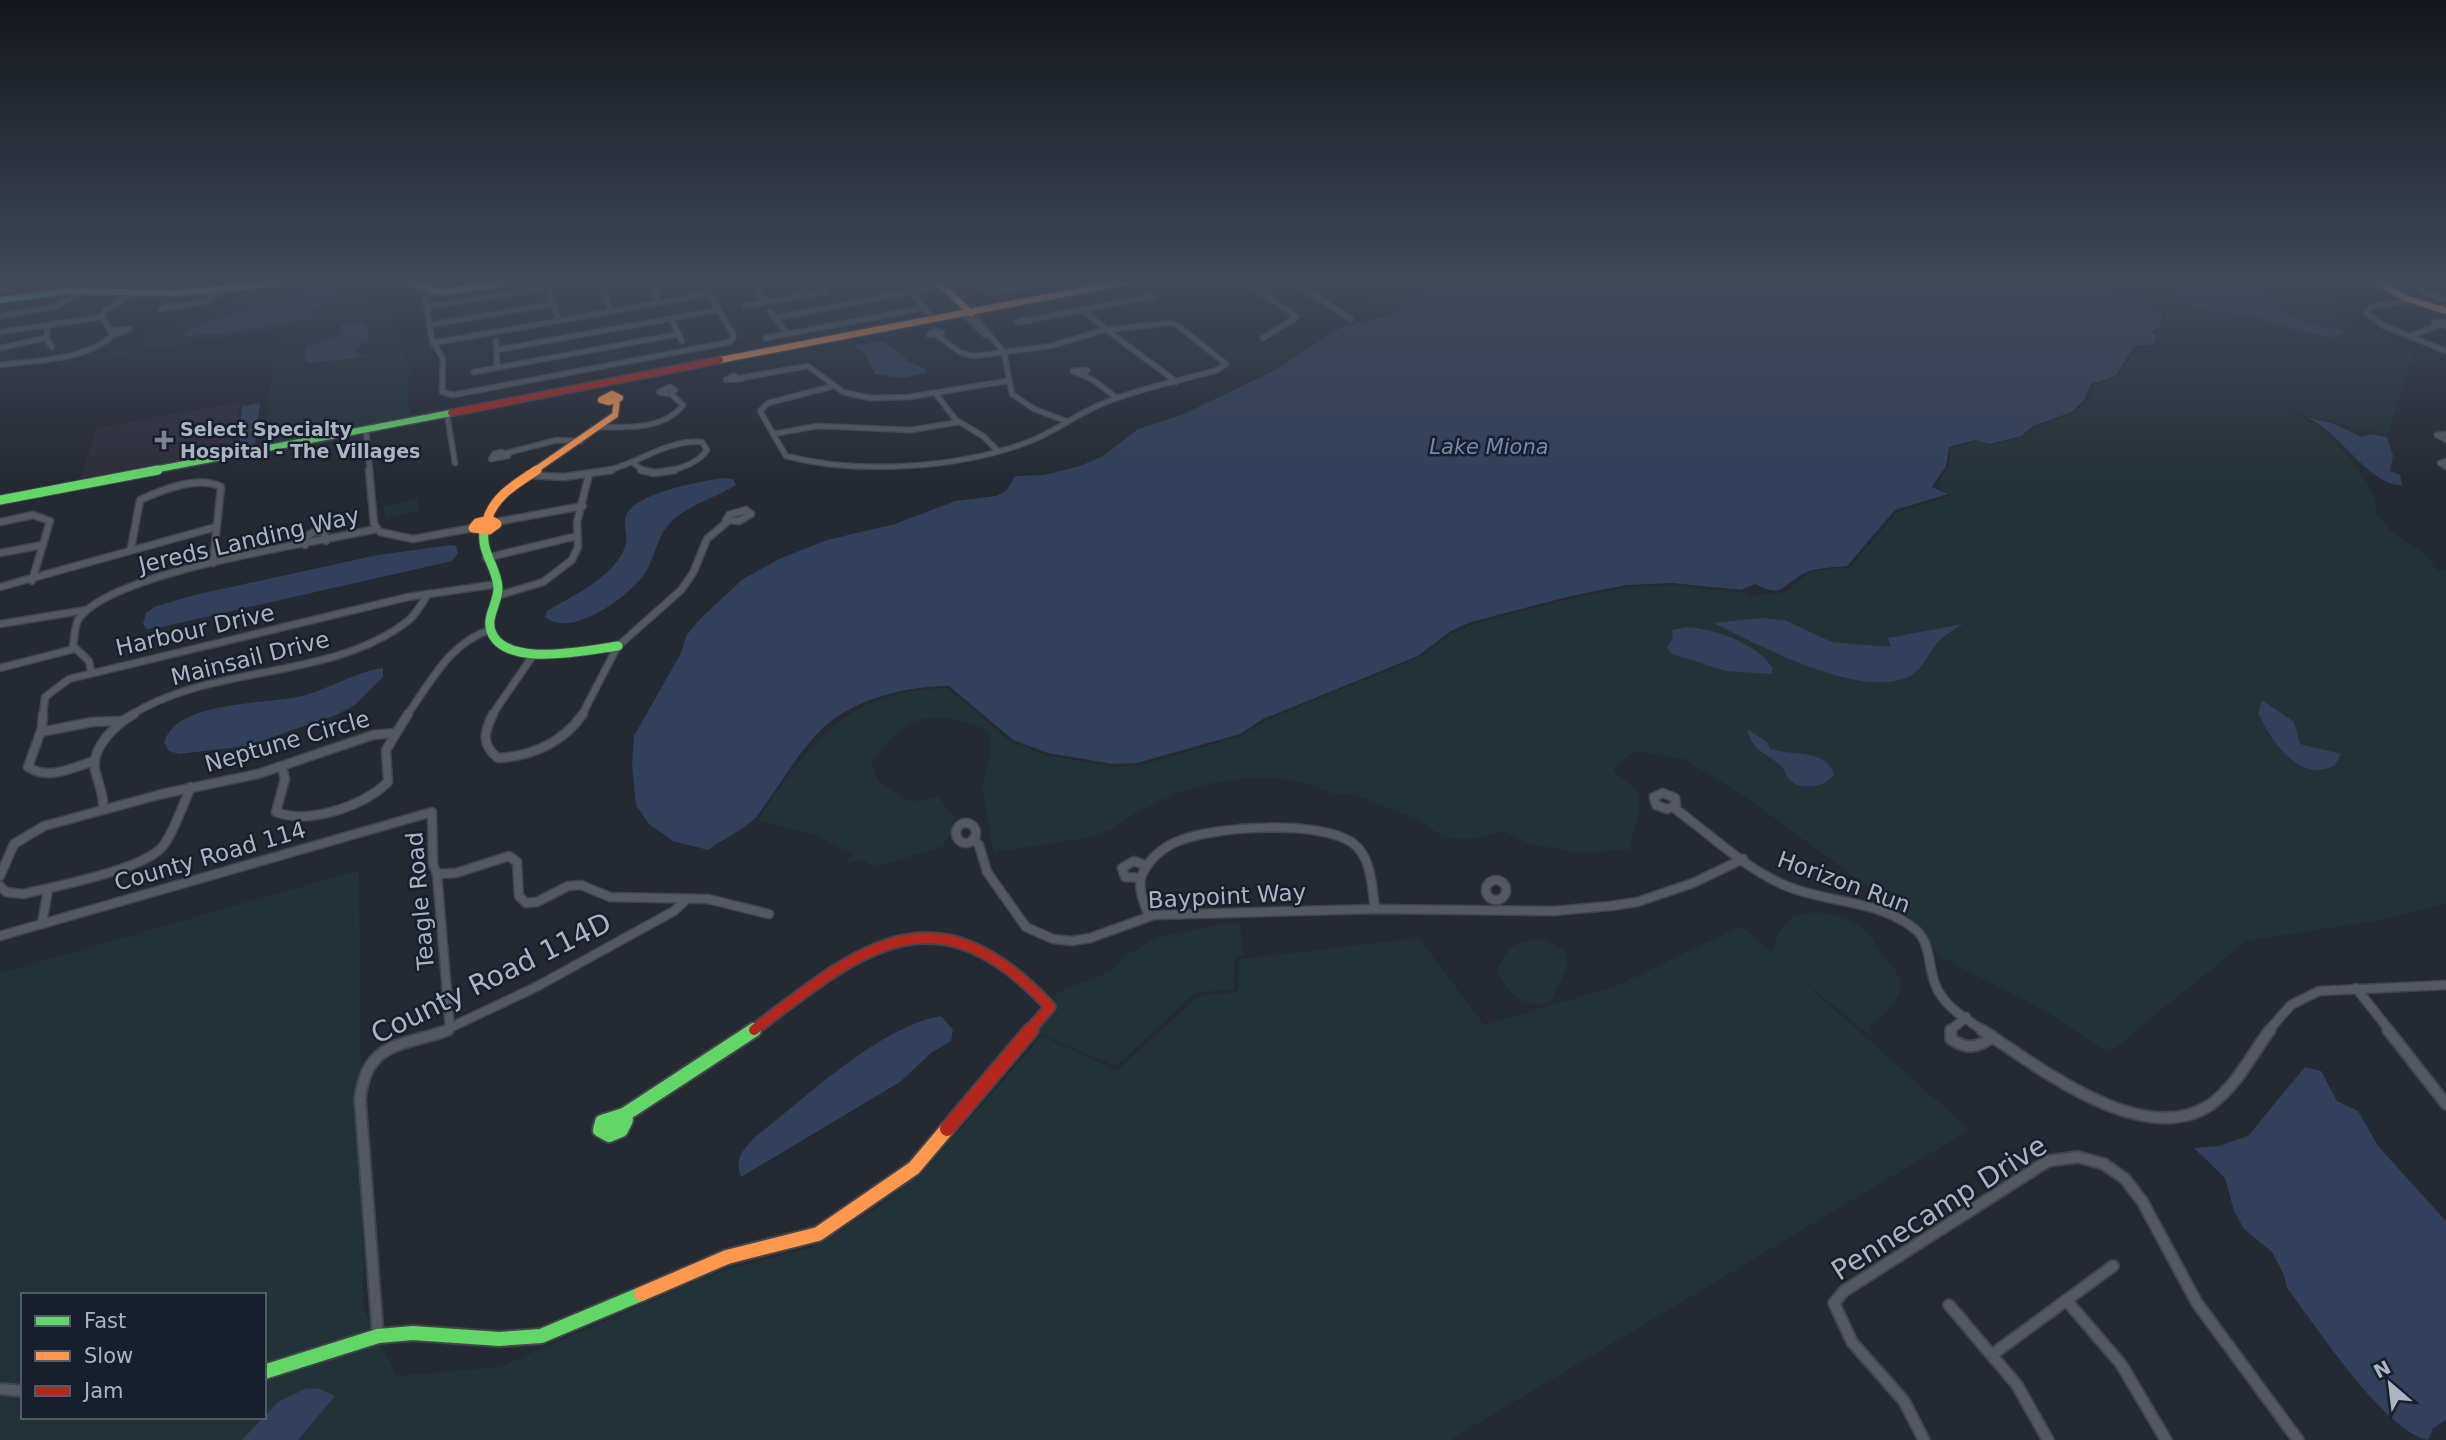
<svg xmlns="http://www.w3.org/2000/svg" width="2446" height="1440" viewBox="0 0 2446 1440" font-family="'DejaVu Sans',sans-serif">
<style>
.medical{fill:#2f2d3a}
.green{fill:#223337;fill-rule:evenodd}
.water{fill:#31405b}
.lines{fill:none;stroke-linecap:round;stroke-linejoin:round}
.street-far3-casing{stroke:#42454c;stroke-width:7}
.street-far2-casing{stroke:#42454c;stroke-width:9}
.street-far1-casing{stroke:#42454c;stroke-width:11}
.street-casing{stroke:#42454c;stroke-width:14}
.fast-far2-casing{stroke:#42454c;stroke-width:9}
.fast-far1-casing{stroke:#42454c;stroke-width:11}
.fast-casing{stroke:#42454c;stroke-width:18}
.slow-far2-casing{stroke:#42454c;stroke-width:9}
.slow-far1-casing{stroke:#42454c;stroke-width:11}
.slow-casing{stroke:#42454c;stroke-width:18}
.jam-far2-casing{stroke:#42454c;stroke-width:9}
.jam-far1-casing{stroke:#42454c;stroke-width:14}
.jam-casing{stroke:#42454c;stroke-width:18}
.street-far3{stroke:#545860;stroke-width:4.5}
.street-far2{stroke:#545860;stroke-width:6}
.street-far1{stroke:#545860;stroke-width:8}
.street{stroke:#545860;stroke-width:10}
.fast-far2{stroke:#63d668;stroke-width:6}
.fast-far1{stroke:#63d668;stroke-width:9}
.fast{stroke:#63d668;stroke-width:14}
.slow-far2{stroke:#ff974d;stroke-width:6}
.slow-far1{stroke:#ff974d;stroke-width:9}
.slow{stroke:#ff974d;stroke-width:14}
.jam-far2{stroke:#b3261e;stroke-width:6}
.jam-far1{stroke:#b3261e;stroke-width:10}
.jam{stroke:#b3261e;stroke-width:14}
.poi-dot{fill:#7d8391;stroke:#181f2c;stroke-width:2.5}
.labels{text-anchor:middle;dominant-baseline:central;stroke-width:5;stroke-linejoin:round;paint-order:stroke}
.far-poi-label{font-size:19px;font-weight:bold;fill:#acb4c4;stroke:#181f2c;text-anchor:start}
.far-water-label{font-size:21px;font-style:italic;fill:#7489ae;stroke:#181f2c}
.street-label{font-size:23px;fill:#acb4c4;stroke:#181f2c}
.near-street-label{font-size:28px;fill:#acb4c4;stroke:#181f2c}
</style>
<rect width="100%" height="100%" fill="#252931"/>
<polygon class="medical" points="240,402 233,453 80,482 96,428"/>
<g class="green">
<polygon points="286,282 362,282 375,308 392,312 401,351 410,368 408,400 412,416 265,445 275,329 107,357 155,332 223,308 256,288"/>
<polygon points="1440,282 1413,295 1392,312 1360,317 1377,309 1367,302 1404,290"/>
<path d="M2090 282H2126L2128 287V282H2343L2368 293 2331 300 2350 323 2414 348 2388 435 2292 413C2300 417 2309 421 2316 426 2334 438 2383 492 2376 513L2391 531 2428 557 2437 571 2446 570V904L2374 921 2246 941 2109 1053 2045 1011 1939 956 1911 919 1746 797 1684 759 1634 751 1613 770 1638 791 1640 809 1629 850 1576 853 1528 843 1504 831 1474 839 1444 838 1421 821 1353 794 1337 795 1302 782 1265 777 1216 782 1180 792 1133 814 1113 829 1087 838 994 852 982 788 990 753V734C974 720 942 715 921 719 902 724 882 748 872 763L878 781 911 802 938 796 953 816 951 832 943 846 874 868 863 859 844 865 853 853 811 834 758 820C808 744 848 689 947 688L1011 742 1046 755 1113 767 1138 766 1241 736 1265 721 1420 657 1453 633 1473 624 1572 598 1628 587 1672 585 1742 592 1753 597C1764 593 1776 596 1786 591 1793 588 1798 580 1804 576 1817 568 1835 569 1849 568L1897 512 1950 496 1936 487 1948 467 1952 448 1976 441 1992 445 2024 437 2036 427 2075 413 2088 399 2094 385 2118 377 2138 346H2157L2159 336 2155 332 2163 327 2164 313 2161 309Z"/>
<polygon points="414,499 417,499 420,511 385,518 384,506"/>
<path d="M359 870 363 1308 397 1376 500 1367 718 1272 813 1247 876 1209 927 1168 1042 1036 1116 1071 1199 996 1238 992 1239 959 1419 938 1484 1025 1616 986 1741 926 1771 952C1775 943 1779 930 1786 923 1806 902 1853 916 1870 936 1875 941 1877 949 1882 954 1890 965 1904 974 1900 991 1896 1005 1879 1019 1868 1028L1872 1037 1796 975 1970 1130 1450 1440H0V973ZM23 1295H264V1417H23Z"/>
<polygon points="1219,924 1240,924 1243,955 1235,958 1234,989 1195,993 1116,1066 1034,1031 1054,1008 1056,993 1113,970 1125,955 1157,938"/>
<path d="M1542 939 1566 950 1567 968 1550 1003C1519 1008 1510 994 1497 970 1511 944 1513 941 1542 939Z"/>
</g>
<g class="water">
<path d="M1443 282H2088L2149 305 2162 313 2160 327 2152 332 2157 336 2154 345H2135L2115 376 2091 384 2085 399 2072 412 2033 426 2021 436 1990 444 1975 440 1949 447 1946 466 1932 487 1948 494 1895 510 1847 566C1832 568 1815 567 1803 574 1780 587 1783 598 1755 584L1741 590 1672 583 1627 585 1571 596 1471 622 1451 631 1418 656 1263 719 1240 734 1137 763 1113 764 1048 753 1013 740 949 686C904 686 848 700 816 735 793 760 777 790 756 817 745 830 722 839 708 850L673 841 649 824 636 805 632 764 634 736 681 653 686 636 700 619 743 579 779 559 827 540 895 524 955 501 996 496 1007 490 1015 476 1044 475 1080 466 1103 456 1138 429 1184 414 1275 370 1340 328 1394 313 1415 295Z"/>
<polygon points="2204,282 2300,282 2309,289 2276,287 2261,293 2267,301 2266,305 2297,319 2348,333 2331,337 2296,330 2250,315 2197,309 2174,295 2170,288"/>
<path d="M311 285H334L340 294C334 304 320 303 312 312L314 317 308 319 228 333 181 336 190 329 233 314 298 296Z"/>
<polygon points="359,321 369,329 367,334 370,341 356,347 358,354 369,357 307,363 304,354 307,347 339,335 342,331 340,325"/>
<polygon points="884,341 910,362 925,369 926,373 901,378 875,374 864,353 853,346"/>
<polygon points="260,403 255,444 239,447 242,406"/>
<path d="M2306 417 2332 423 2362 437 2371 434 2387 437 2393 455 2390 471 2400 475 2402 485C2370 487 2341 432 2306 417Z"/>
<path d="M724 478 733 479 736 485C714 499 688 504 670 523 656 538 655 560 643 576 626 598 571 639 545 617L547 611C572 596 604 582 620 557 633 536 621 532 626 516 633 493 702 481 724 478Z"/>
<polygon points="451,545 456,546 458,553 452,561 162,627 147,629 143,624 146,613 154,607 194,595 378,555"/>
<path d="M1761 618 1784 620 1832 642 1891 647 1888 638 1963 624C1953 630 1941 637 1934 647 1926 658 1922 669 1910 676 1862 701 1759 645 1713 623Z"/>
<path d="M1686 627C1714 629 1758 643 1773 669L1771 674 1726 671 1672 654 1667 647 1673 638 1672 630Z"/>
<path d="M383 668V677L355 705 336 715 247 746 179 754 169 751 164 742C177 699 271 705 306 695 332 687 356 672 383 668Z"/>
<path d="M2262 700 2294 722 2300 744 2341 754 2335 765C2299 785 2271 740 2258 713Z"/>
<path d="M1747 729 1767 742 1770 749C1791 756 1827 748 1834 775 1826 787 1800 792 1789 779 1785 774 1785 769 1780 765 1763 750 1754 753 1747 729Z"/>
<path d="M941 1016 953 1030 951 1041 931 1053 900 1082 741 1177C734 1158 743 1150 755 1137 806 1098 878 1027 941 1016Z"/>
<path d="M2305 1067 2321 1071 2337 1101 2358 1111 2378 1146 2446 1221V1420L2433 1428 2428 1440C2384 1431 2316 1326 2287 1288L2284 1275 2272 1252 2244 1229 2234 1211 2225 1178 2194 1148 2219 1146 2248 1136Z"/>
<polygon points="307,1388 320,1389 335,1396 298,1440 242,1440 278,1402"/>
</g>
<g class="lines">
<g class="street-far3-casing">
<g id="street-far3">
<polyline points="598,282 611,311"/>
<polyline points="650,282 660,303"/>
<polyline points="751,282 765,302"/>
<polyline points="799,282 808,295"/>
<polyline points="850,282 869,282"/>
<polyline points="972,282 990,293 1054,282"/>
<polyline points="1246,282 1297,317 1263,338"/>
<polyline points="1293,282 1351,319"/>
<polyline points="2414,282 2423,292 2446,300"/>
<polyline points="548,288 559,321"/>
<polyline points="0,290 15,289 12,291"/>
<polyline points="61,291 72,282"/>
<polyline points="434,292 425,298 432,340 443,359 442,392 453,395 730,342 734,336 702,282"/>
<polyline points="912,293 930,315"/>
<polygon points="1149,295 1154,298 1142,298"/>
<polyline points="2411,300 2371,307 2366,313 2384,326 2446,351"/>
<polygon points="169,305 176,306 160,309"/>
<polyline points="745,306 827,291"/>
<polyline points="176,307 206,301 223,290"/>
<polyline points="426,307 587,282"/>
<path d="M1082 309C1111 336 1145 357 1176 382"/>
<polyline points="770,311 787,334"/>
<polyline points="971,313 1004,352 1012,394 1034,409 1066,421"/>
<polyline points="964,314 985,335"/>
<polyline points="0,316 55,307 84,290"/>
<polyline points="775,318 961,282"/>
<polyline points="671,319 682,341"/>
<polygon points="1024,319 1030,321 1017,322"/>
<polyline points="1030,320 1142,298"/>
<polyline points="2446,322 2434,322 2446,326"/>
<polyline points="48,325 46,338 52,347"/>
<polyline points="429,325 553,304"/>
<polyline points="111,330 130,329 113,335"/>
<polygon points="935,331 942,333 929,335"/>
<polyline points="0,332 102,317"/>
<polyline points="2411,336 2439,325"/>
<polyline points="766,338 924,308"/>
<polyline points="496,341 497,364 500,367"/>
<polyline points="433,343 709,294"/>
<polyline points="0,348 46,338"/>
<polyline points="497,350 718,310"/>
<path d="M0 365C36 360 85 361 113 335L102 317 105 311 148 282"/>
<polyline points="474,372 679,334"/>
<polyline points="1084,374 1087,370 1073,371 1093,380 1117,398"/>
<polygon points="734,376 741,379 726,380"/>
<polyline points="741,378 808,366 843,392 870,398 909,397 1007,381"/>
<polygon points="670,387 675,390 668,394 659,392"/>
<path d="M830 387 768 403 760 411 786 456C858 475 959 468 1028 442 1055 432 1078 413 1104 403 1140 388 1180 381 1217 370L1226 364 1177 325 1170 323 1104 330 1051 346 974 356 961 353 938 336"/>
<polyline points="936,394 956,420 983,436 997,450"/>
<polyline points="447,414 455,463"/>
<path d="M599 427C627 428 665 429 683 405L670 393"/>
<polyline points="366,430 370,471"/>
<polyline points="773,434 817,426 911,430 959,422"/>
<polyline points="2446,434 2437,435 2446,440"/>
<polygon points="502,452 508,456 491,459 494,454"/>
<polyline points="507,453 557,440 581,441"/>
<polyline points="2446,461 2440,463 2446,467"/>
<polyline points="633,463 644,471"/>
<path d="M605 471C638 464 667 439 702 442L707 450C698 463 683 468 668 471"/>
</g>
</g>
<g class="street-far2-casing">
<g id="street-far2">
<polyline points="369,470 374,524 380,532 413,539 473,528"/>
<polyline points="641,470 654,473 675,470"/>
<polyline points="527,475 564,477 612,470"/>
<polygon points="746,510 751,514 739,521 726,520 729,515"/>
<polyline points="0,522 33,515 50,521 32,581"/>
<polyline points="496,522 583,506"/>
<polyline points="305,545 305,537 314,532 324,532 326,541"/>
<path d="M131 548 140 500C161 490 199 475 221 487L213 563"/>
<polyline points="0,553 43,545"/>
<polyline points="486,558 577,536"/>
<polyline points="0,587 216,527"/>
<polyline points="497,596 543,582 572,560 578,547 577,522 589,474"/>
<polyline points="0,624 86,610"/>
<polyline points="0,668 74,649"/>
<path d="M91 672 89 661 73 646C74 639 75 626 78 620 109 571 316 543 376 529"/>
<polyline points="43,715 45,697 69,679 408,597 498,584"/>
<path d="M131 715C214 663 332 681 409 620 417 613 422 603 428 594"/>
<path d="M407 715C431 682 449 643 490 630"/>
<polyline points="492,715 534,654"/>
<polyline points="582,715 617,647 681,590 693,573 707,539 728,521"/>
</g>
</g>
<g class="street-far1-casing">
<g id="street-far1">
<path d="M43 714 42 728 28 767C48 781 74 767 94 761"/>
<path d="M493 714C484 732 481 745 498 758 533 756 563 742 583 714"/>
<polyline points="41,732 92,722 123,721"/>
<path d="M282 767 285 779 276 812C309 825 363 806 388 782L386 750 408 714"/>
<polygon points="1663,793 1675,798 1676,806 1667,809 1656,805 1654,797"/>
<path d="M103 808C104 794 98 783 95 770 91 747 116 724 134 714"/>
<path d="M1674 808C1710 834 1743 867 1784 885 1825 903 1874 899 1911 926 1932 940 1927 963 1935 984 1943 1006 1966 1019 1984 1031"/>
<circle cx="966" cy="833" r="10"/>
<polyline points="973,839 979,845 987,872 1026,927 1053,939 1072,941 1090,938 1154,915 1375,909 1554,911 1610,906 1637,902 1693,883 1743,859"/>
<polyline points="437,874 456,873 509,856 517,862 519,896 526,903 537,902 568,886 581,885 610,897 708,899 769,914"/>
<polyline points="0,876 14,844 44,826 162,794 258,774 373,735 394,733"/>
<polyline points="1141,878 1125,877 1122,868 1134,861 1147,866"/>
<circle cx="1496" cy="890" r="10"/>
<path d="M0 886 6 892 24 894C55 886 144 870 163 846 175 830 182 806 191 787"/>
<path d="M1149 916C1144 903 1137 888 1142 875 1148 860 1162 848 1176 842 1212 826 1322 819 1354 844 1372 858 1372 889 1375 909"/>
<polyline points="42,924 48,889"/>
<polyline points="0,936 432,812 433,864 437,874 450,1028"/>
<polyline points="2356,988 2390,1031"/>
<polyline points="443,1031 536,987 674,911 687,899"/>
<polyline points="1950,1031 1966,1017"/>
<polyline points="2268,1031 2291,1005 2319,991 2446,985"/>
</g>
</g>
<g class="street-casing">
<g id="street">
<path d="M1951 1030V1039C1967 1050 1977 1048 1993 1037"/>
<path d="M1982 1030C2036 1065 2142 1150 2210 1105 2237 1086 2251 1055 2270 1030"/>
<polyline points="2388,1030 2446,1104"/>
<polyline points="2066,1300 2121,1364 2166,1440"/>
<polyline points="1949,1305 2017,1385 2048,1440"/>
<path d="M378 1336 360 1099C367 1040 402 1047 448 1030"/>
<polyline points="1993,1354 2113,1266"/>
<polyline points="0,1389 23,1391"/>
<polyline points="1924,1440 1904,1401 1852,1342 1834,1303 1844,1291 2048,1161 2078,1157 2104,1164 2125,1179 2142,1201 2197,1303 2298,1440"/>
</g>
</g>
<g class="fast-far2-casing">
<g id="fast-far2">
<polyline points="407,282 441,292 513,282"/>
<polyline points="0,300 68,291 177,293 290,282"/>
<polyline points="148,471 451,413"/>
</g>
</g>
<g class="fast-far1-casing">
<g id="fast-far1">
<polyline points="0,500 158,470"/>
<path d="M484 531C481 553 497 567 498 588 498 603 486 617 491 631 504 669 587 650 618 646"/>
</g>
</g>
<g class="fast-casing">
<g id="fast">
<polygon points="624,1115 626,1120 621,1130 609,1135 600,1130 602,1122"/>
<polyline points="624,1115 754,1030"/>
<polyline points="264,1372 378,1336 413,1333 499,1339 541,1336 641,1294"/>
</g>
</g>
<g class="slow-far2-casing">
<g id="slow-far2">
<polyline points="938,282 971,313"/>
<polyline points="2377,282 2405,298 2446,311"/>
<polyline points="720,360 1125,282"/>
<polygon points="612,394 620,398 609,402 601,400"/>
<polyline points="534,471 615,415 617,400"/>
</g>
</g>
<g class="slow-far1-casing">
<g id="slow-far1">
<path d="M487 520C495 495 516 484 537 470"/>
<polygon points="490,520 497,524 489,530 473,528 477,523"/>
</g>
</g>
<g class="slow-casing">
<polyline id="slow" points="641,1294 727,1257 818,1234 914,1168 947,1129"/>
</g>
<g class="jam-far2-casing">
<polyline id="jam-far2" points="451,413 720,360"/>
</g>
<g class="jam-far1-casing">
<path id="jam-far1" d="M754 1030C862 947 936 884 1050 1007L1029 1031"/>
</g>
<g class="jam-casing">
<polyline id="jam" points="947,1129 1031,1030"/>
</g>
<use href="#street-far3" class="street-far3"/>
<use href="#street-far2" class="street-far2"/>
<use href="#street-far1" class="street-far1"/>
<use href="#street" class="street"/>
<use href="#fast-far2" class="fast-far2"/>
<use href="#fast-far1" class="fast-far1"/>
<use href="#fast" class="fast"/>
<use href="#slow-far2" class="slow-far2"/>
<use href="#slow-far1" class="slow-far1"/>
<use href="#slow" class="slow"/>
<use href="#jam-far2" class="jam-far2"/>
<use href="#jam-far1" class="jam-far1"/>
<use href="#jam" class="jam"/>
</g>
<linearGradient id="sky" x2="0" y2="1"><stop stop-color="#14171b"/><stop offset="0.58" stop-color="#40495a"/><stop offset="1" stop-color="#40495a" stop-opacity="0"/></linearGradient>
<rect width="2446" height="484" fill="url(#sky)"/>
<path class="poi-dot" d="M160.5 429.5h7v7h7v7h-7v7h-7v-7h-7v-7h7z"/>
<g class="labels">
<g class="far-poi-label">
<text x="180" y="429">Select Specialty<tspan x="180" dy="22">Hospital - The Villages</tspan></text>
</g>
<g class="far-water-label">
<text x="1489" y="447">Lake Miona</text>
</g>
<g class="street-label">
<text transform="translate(249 540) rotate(-13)">Jereds Landing Way</text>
<text transform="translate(195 630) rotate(-13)">Harbour Drive</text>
<text transform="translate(250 658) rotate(-14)">Mainsail Drive</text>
<text transform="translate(287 741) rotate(-16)">Neptune Circle</text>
<text transform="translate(210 856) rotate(-16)">County Road 114</text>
<text transform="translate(1844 882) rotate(20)">Horizon Run</text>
<text transform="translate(1227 896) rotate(-3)">Baypoint Way</text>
<text transform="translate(420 901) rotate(-95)">Teagle Road</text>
</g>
<g class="near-street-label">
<text transform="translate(491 978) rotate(-26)">County Road 114D</text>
<text transform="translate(1939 1208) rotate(-32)">Pennecamp Drive</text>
</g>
</g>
<rect x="21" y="1293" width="245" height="126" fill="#181f2c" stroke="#535b69" stroke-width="2"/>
<rect x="35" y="1316" width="35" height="10" fill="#63d668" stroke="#535b69" stroke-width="2"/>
<text x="84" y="1328" font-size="21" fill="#acb4c4">Fast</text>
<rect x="35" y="1351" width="35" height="10" fill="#ff974d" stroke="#535b69" stroke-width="2"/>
<text x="84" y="1363" font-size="21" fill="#acb4c4">Slow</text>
<rect x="35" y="1386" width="35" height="10" fill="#b3261e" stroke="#535b69" stroke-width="2"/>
<text x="84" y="1398" font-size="21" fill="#acb4c4">Jam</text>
<g transform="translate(2390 1384) rotate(332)" stroke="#181f2c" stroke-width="5" paint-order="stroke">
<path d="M0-5L12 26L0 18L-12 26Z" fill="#acb4c4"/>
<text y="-10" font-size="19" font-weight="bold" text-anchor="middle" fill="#acb4c4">N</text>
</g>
</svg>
